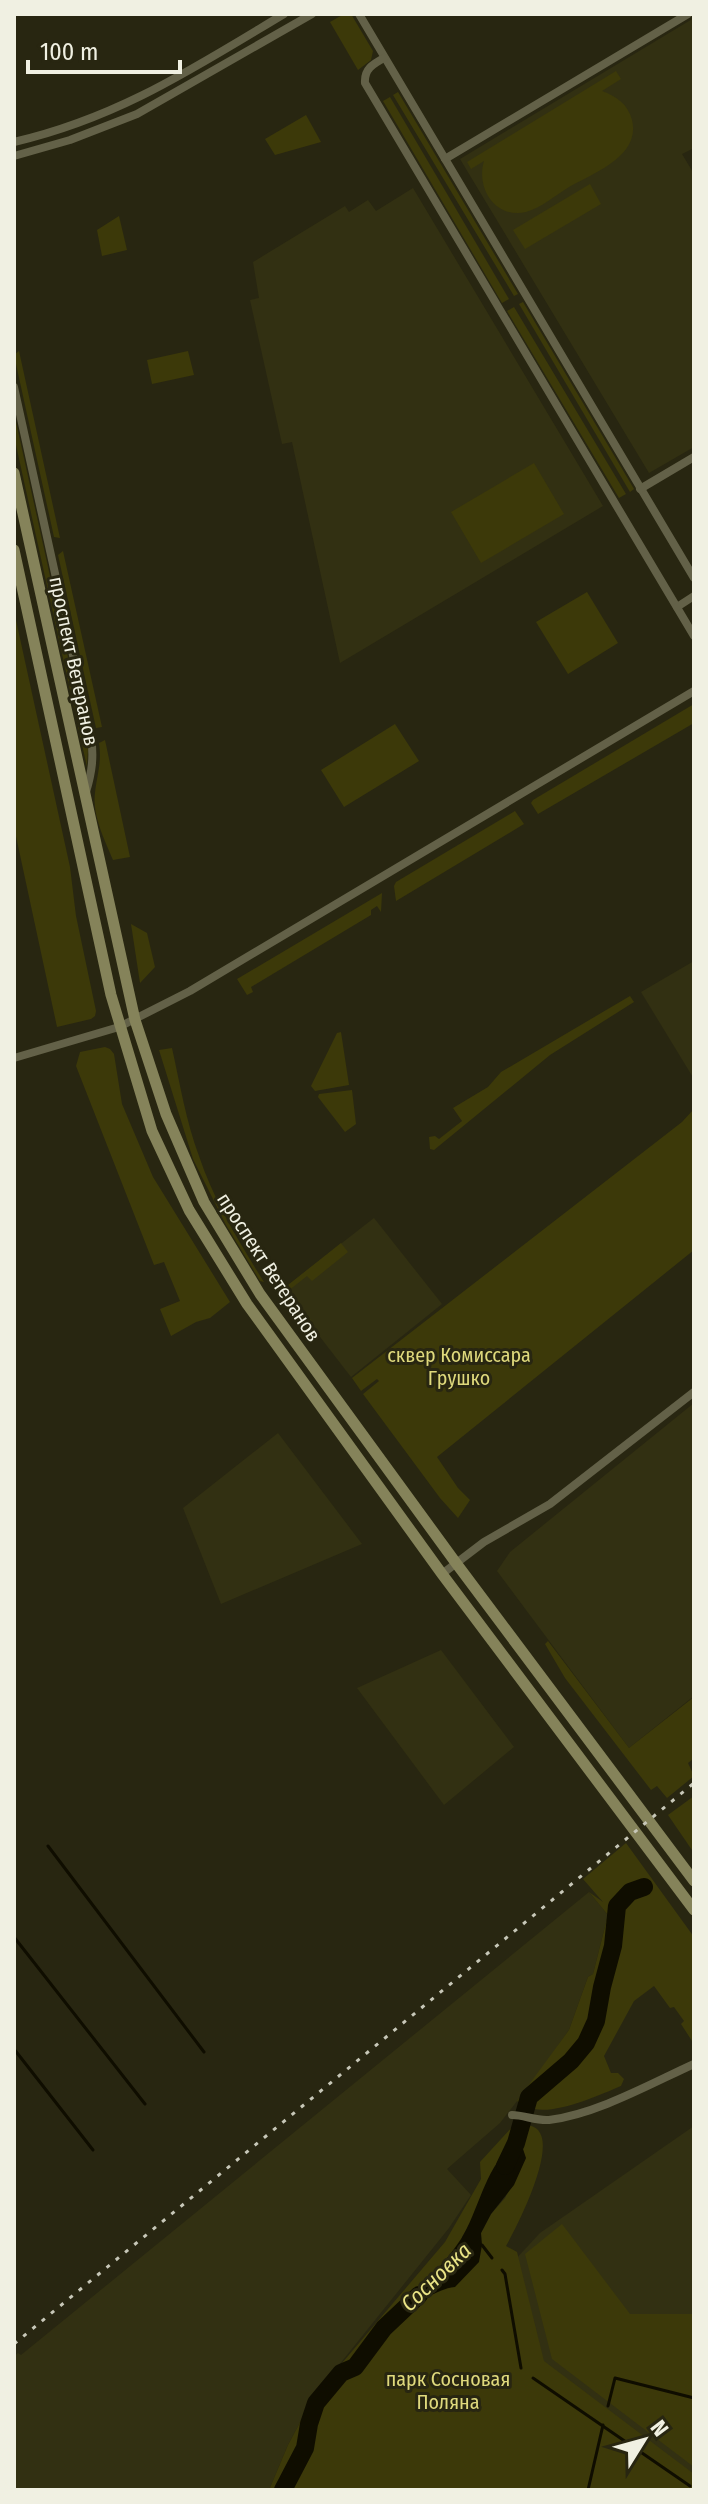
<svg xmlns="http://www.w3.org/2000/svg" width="708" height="2504" viewBox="0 0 708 2504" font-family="'Fira Sans Condensed',sans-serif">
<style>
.built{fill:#323012}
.green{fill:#3c3909;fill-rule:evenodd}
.water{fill:#0f0d00}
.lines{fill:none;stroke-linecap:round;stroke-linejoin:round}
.stream{stroke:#0f0d00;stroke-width:3}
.river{stroke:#0f0d00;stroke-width:18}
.street{stroke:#636148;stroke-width:8}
.secondary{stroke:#85835a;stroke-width:11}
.rail{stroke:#c7c7b8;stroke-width:3;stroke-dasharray:4 8;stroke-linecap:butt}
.labels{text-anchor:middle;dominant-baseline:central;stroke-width:6;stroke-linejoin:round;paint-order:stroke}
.street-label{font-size:20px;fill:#f0f0e2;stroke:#282611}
.park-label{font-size:20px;fill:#dfd97c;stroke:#282611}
.water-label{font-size:22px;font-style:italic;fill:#eae486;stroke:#282611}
</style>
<rect width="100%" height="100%" fill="#282611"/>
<g class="built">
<polygon points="694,18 694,148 682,154 694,174 694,447 649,473 460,159"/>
<polygon points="413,188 603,506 340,663 292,442 282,444 250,300 259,298 253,262 345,206 349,212 368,200 376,211"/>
<polygon points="694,961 694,1079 641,992"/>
<polygon points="374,1218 442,1304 351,1377 283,1289"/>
<polygon points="694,1403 694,1696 629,1748 497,1571 510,1552"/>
<polygon points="278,1433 362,1544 221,1604 183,1508"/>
<polygon points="441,1650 514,1747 444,1805 357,1688"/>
<polygon points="589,1892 608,1915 593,1974 588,1977 569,2030 538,2074 500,2123 447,2169 471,2195 449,2228 314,2396 288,2445 269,2490 14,2490 14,2356 18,2353 21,2355"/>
<polygon points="694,2126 694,2480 533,2366 514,2261 540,2233"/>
</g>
<g class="green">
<polygon points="344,14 351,14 373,51 371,60 358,70 330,22"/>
<path d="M616 71 621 79 602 91C616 96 628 104 632 120 641 156 594 173 569 187 556 195 541 208 526 212 494 219 476 187 484 161L471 169 467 162Z"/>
<polygon points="398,92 518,294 514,296 393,95"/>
<polygon points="390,97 509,299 502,303 383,101"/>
<polygon points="306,115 321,142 275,155 265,139"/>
<polygon points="590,184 601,204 525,249 513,230"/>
<polygon points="119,216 127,250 102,256 97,230"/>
<polygon points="523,302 634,489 630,492 519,304"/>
<polygon points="514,307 626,494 619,498 507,311"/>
<polygon points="19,351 60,538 54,537 14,355"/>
<polygon points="188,351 194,375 152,384 147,360"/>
<polygon points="14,413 88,748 87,767 14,436"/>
<polygon points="534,463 564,514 481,563 451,512"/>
<polygon points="63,551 102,727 96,728 58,555"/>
<polygon points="587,592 618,643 568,674 536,622"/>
<polygon points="14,611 70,867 76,916 96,1011 95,1016 91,1019 57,1027 14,827"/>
<polygon points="694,704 694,723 538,814 531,803 533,800"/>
<polygon points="395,724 419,761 344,807 321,770"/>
<path d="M105 740 130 857 113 860C105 841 92 815 95 793 97 774 102 763 99 743Z"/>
<polygon points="515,811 524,824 396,901 394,886 396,882"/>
<polygon points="382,893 381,912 377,906 371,910 371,915 251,987 253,992 247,995 237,979"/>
<polygon points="131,924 147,933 155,967 140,983"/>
<polygon points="630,996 634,1002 550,1055 434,1150 430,1149 429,1137 435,1136 439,1139 462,1121 453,1108 488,1087 501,1072"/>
<polygon points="341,1032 349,1085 315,1091 311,1086 337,1033"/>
<polygon points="105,1047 110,1049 114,1054 122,1104 153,1177 230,1302 210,1318 196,1322 171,1336 160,1309 180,1301 164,1262 154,1265 76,1066 80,1052"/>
<path d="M172 1048C180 1084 186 1121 199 1156 214 1201 239 1242 264 1282L260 1281 226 1225 193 1159 159 1050Z"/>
<polygon points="352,1090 356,1124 345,1132 318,1097 319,1094"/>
<polygon points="694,1109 694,1250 437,1457 458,1488 470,1500 458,1518 440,1498 363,1394 379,1381 377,1379 361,1391 352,1378 682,1122"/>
<polygon points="341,1243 348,1252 312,1281 307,1276 288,1291 314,1324 312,1326 283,1289"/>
<polygon points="548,1641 629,1748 694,1697 694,1758 688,1763 694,1776 667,1798 657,1786 651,1790 565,1678 545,1644"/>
<polygon points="694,1796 694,1853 668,1815"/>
<path d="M626 1843 694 1937V2044L681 2024 684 2021 674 2007 670 2008 654 1986 634 2001 604 2056 611 2073H618L624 2079 621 2086C600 2095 557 2114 534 2109 528 2108 523 2104 517 2101L569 2030 588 1977 593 1974 608 1915 589 1892 603 1902 583 1879Z"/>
<path d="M518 2123C526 2125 536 2125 540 2133 553 2155 518 2225 506 2246L517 2252 544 2361 694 2474V2490H269L288 2445 314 2396 445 2242 481 2179 480 2162 513 2126ZM526 2158 505 2198 491 2214 481 2233 462 2237 469 2225Z"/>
<polygon points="562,2224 630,2314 694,2314 694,2467 552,2359 525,2254"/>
</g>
<path class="water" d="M516 2143 522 2146 526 2158 514 2185 491 2214 481 2233 482 2245 479 2262 455 2287C435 2289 420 2305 400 2310 421 2287 444 2265 461 2239 479 2211 486 2162 516 2143Z"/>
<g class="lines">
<g class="stream">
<polyline points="48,1846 204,2052"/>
<polyline points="14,1937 145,2104"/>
<polyline points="14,2049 93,2150"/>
<polyline points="482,2245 492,2258"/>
<polyline points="502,2270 505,2274 521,2368"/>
<polyline points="533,2378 690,2486"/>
<polyline points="608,2406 615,2378 694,2398"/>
<polyline points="588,2490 603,2425"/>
</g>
<g class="river">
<polyline points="505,2166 516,2143 529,2097 571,2061 586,2043 596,2021 602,1987 613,1946 617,1906 630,1892 644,1887"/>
<polyline points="283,2490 305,2448 309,2424 316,2403 341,2373 355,2367 384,2328 419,2295"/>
</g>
<g class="street">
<polyline points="359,14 694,578"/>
<path d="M384 58C373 64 364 69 365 83L694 636"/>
<path d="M14 142C118 118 194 68 284 14"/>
<polyline points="14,156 70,140 137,114 312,14"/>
<polyline points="445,159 688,14"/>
<path d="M14 387 91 737C94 757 92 772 86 792"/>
<polyline points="640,489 694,457"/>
<polyline points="677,607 694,596"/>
<polyline points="14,1058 119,1027 190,991 694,691"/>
<polyline points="442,1574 484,1542 550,1504 694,1392"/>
<path d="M512 2115C524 2115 536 2121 549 2120 597 2114 650 2084 694 2064"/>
</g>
<g class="secondary">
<polyline points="14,473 135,1020 166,1114 204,1202 260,1294 456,1563 694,1881"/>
<polyline points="14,550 111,995 152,1131 189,1210 247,1304 442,1574 694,1910"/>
</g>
<polyline class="rail" points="14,2344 694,1783"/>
</g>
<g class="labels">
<g class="street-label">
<text transform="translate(74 661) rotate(78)">проспект Ветеранов</text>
<text transform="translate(269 1267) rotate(57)">проспект Ветеранов</text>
</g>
<g class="park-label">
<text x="459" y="1355">сквер Комиссара<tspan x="459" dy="23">Грушко</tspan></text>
<text x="448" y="2379">парк Сосновая<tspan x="448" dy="23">Поляна</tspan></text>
</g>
<g class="water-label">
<text transform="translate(436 2277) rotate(-44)">Сосновка</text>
</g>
</g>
<rect width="708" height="2504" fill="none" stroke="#f0f0e2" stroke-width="32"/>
<g transform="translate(644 2440) rotate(53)" stroke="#282611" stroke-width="6" paint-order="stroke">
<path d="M0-6L14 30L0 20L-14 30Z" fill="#f0f0e2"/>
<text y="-12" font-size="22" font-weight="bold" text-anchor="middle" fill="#f0f0e2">N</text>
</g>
<path d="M28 60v12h152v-12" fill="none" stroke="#f0f0e2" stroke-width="4"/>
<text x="40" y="60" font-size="24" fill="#f0f0e2" stroke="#282611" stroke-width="6" paint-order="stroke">100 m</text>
</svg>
